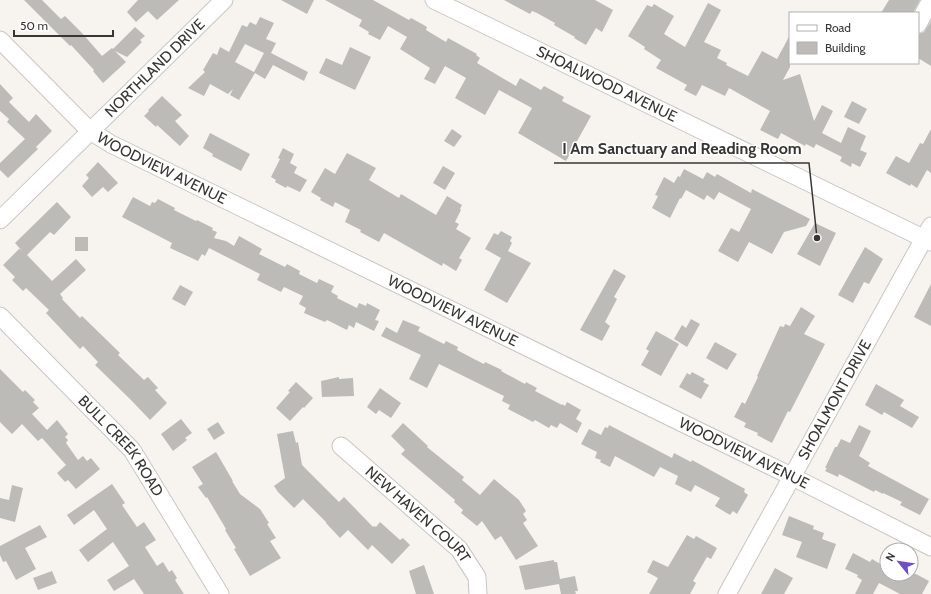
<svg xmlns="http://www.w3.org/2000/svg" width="931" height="594" viewBox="0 0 931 594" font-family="Cabin,sans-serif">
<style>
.building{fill:#bdbbb7;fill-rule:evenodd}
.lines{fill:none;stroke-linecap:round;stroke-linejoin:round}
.minor-casing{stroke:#c9c6c3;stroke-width:19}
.minor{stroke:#fff;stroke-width:17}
.labels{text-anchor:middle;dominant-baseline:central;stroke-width:3;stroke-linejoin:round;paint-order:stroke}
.street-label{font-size:15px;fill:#373634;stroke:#fff}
.leader{fill:none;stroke:#373634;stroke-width:1.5}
.callout-dot{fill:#373634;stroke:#fff;stroke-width:1.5}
.callout-label{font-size:16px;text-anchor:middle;font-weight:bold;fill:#373634;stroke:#fff;stroke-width:3;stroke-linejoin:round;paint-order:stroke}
</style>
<rect width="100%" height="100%" fill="#f7f4f0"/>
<g class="building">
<polygon points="24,0 42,0 61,19 65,16 82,33 102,56 112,48 113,49 135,27 145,36 140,40 142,42 127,57 115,51 126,62 103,83 93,71 94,70 71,45 70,46"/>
<polygon points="138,0 179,0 157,20 148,11 136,22 127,12"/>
<polygon points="281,0 314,0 307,14"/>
<polygon points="325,0 373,0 409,20 411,18 422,24 427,27 426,30 446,42 448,38 477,54 476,55 480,58 477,63 516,86 520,78 541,90 544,86 564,97 562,101 591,116 566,161 518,133 532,108 499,90 485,115 455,98 466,78 445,66 435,84 424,79 430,68 400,49 407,37 388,26 380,40 368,34 369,32 359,26 362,20"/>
<polygon points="504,0 595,0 613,10 602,32 596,28 586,45 574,38 575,37 554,25 555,23 537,13 532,11 530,14"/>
<polygon points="889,0 920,0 913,13 881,13"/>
<polygon points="708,3 721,10 704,42 721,50 717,58 727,63 726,65 748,76 762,51 777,59 790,35 790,67 783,80 800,74 814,121 822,105 833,111 822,133 841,143 848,127 866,136 860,150 867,153 860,167 852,163 851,167 840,161 842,157 816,144 814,148 806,144 805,146 781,133 778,139 760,130 770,111 729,88 725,96 702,85 696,96 684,90 687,85 656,68 661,60 644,49 645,47 628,36 647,5 652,7 654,4 674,16 664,34 685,47"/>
<path d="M260 17 274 23 266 39 276 43 271 53 308 72 304 81 273 65 265 79 255 73 239 100 230 95 233 89 228 94 210 84 204 96 188 88 205 72 203 70 213 53 217 55 220 47 229 52 242 25 247 27 250 22 256 25ZM245 44 264 53 254 72 235 62Z"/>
<polygon points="931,21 931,66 918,58 918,34 924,32"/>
<polygon points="350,47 371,57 355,90 319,73 326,58 342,65"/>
<polygon points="0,84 13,98 9,102 29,122 36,114 52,131 36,147 38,149 8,178 0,170 0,163 25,139 7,122 9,119 0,111"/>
<polygon points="162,96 182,115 175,121 189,136 180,146 157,125 156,127 144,116 149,111 148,110"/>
<polygon points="852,101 867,109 859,124 844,117"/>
<polygon points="452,129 462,136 454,147 444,141"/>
<polygon points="931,129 931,173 927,170 917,188 911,184 910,186 886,173 896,156 909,163 920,143 923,144"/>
<polygon points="210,133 250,154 241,171 212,156 213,154 203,148"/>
<polygon points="283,148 294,154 290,163 297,167 294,173 307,180 300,192 287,186 286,188 275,182 276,180 271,177 280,159 278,158"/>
<polygon points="347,153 376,168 369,180 399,198 401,194 436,215 447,196 462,205 460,209 461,210 455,222 459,224 456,229 471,238 459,258 462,260 456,271 443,263 442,266 384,233 379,242 360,232 361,230 345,222 350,210 335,202 333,207 320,200 321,198 311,192 325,168 335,174"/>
<polygon points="98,162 118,183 108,192 103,187 92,197 82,186 89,178 86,175"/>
<polygon points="443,166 455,173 445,190 433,183"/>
<polygon points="684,169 703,179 707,172 715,177 717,174 751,193 752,189 810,219 806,226 784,232 772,254 749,242 738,262 718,251 731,228 739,232 751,209 719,192 714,200 707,195 704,200 686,190 681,199 680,198 670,218 652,208 658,196 655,195 664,177 674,183 678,176 680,177"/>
<polygon points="133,197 150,206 152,202 155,203 158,199 175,208 174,210 196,221 197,220 213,228 212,230 217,232 214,238 226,241 234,246 239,236 262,249 259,254 285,267 287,264 300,271 299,274 317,283 319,279 334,286 331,292 338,296 337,298 357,308 359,303 366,306 367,303 380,310 375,320 379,321 374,331 356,322 354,328 349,325 347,330 327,320 325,322 304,313 306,308 299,304 303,296 284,287 281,292 257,280 260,274 209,248 205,256 202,254 198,261 170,248 172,243 122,217"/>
<polygon points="57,202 71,217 54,235 50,232 27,255 52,281 76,259 86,270 60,294 63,298 62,299 80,318 82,316 120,353 118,355 144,380 148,377 158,388 155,390 167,403 150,420 131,400 95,365 98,362 83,346 80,349 46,313 49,310 26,288 23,291 12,280 15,277 3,265 20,248 23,252 15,243"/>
<polygon points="815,223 836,233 820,266 797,254"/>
<polygon points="501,231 512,237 510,241 512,243 508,251 531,263 507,303 484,290 501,258 485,249 494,233 498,235"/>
<rect x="75" y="237" width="13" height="14"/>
<polygon points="865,247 883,259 869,284 864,282 853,303 838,295"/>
<polygon points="614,269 626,276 614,297 617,299 605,322 610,326 602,341 580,330"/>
<polygon points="931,284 931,326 914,317"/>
<polygon points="180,285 193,292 185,306 172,299"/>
<polygon points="801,307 815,316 804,334 825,344 790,412 788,411 772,443 757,435 758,433 744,427 746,423 734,417 742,402 745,404 758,377 757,376 780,326 784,327 785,324 790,326"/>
<polygon points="691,319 700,324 687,347 674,339 682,325 686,328"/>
<polygon points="403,320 420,327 418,331 444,344 446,341 458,347 457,350 474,359 484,364 485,362 502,370 501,371 525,384 526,382 537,388 535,391 562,405 562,404 565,406 567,402 581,410 576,419 582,423 577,433 560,423 557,428 551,425 549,428 535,420 533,422 508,409 510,405 502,401 504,396 439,364 427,388 409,379 421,355 381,336 386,327 397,333"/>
<polygon points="656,331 679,344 661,376 641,365 649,351 646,349"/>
<polygon points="715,342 737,354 727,370 706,358"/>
<polygon points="0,369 23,392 25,390 35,400 33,402 39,408 32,414 47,430 57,420 68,434 65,437 68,440 66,443 78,460 83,456 87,461 91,458 100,469 76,489 68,480 65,482 57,473 66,465 42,438 38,441 22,424 12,434 0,422"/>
<polygon points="692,372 705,379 703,382 709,385 701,399 679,387 687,373 690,375"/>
<polygon points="339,377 339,379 353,378 354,396 322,397 321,381"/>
<polygon points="296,382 313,398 304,408 303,407 290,421 276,408 290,392 288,391"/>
<polygon points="876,384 904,400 900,406 919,417 912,428 884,412 882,415 865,405"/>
<polygon points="380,388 401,403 391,418 379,410 376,414 367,407"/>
<polygon points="181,419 192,433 185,438 187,440 173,451 161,434"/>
<polygon points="218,422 225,433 214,440 207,429"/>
<polygon points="403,423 428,446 427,447 464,477 462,480 480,495 494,479 519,500 526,511 523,514 527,520 523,523 538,546 516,560 501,536 495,540 482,521 477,526 461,513 463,510 454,502 455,500 401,454 405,450 391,436"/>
<polygon points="609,425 672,458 674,453 691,462 692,460 745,489 744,492 748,495 737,514 733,511 730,515 715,506 720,498 695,485 691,492 675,484 678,476 660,467 654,477 615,456 610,467 600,462 601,460 595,458 597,452 581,444 589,429 601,435 605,427 608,428"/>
<polygon points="859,425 871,431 859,456 870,463 868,466 929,499 920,515 900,505 902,502 883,493 883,494 875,490 874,492 839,474 838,477 825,471 827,468 825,468 835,447 837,447 841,439 850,443"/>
<polygon points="293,431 296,443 298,442 302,465 339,502 344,497 373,527 374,526 376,527 380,522 400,540 403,538 410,545 392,564 372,545 368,550 348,530 340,538 326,523 326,522 303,499 294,508 278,492 274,486 285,478 277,434"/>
<polygon points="216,452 233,481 232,481 240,494 260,509 269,523 267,524 276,538 270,541 281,558 250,576 234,549 236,548 225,530 226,529 207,497 206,498 198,487 203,484 192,467"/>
<polygon points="112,484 125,503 122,505 137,527 144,522 156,540 145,547 157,566 163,562 169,572 172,570 177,578 175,580 184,594 144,594 134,579 114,591 107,580 129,566 113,542 88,562 79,550 107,529 94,510 74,525 67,515"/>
<polygon points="12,485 23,488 15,522 0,518 0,498 9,500"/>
<polygon points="789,516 814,526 813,529 824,533 822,539 836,544 827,569 796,557 802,542 782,535"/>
<polygon points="40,525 47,537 25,548 36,569 16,580 6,561 3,562 0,555 0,546"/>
<polygon points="687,535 694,539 696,536 717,548 711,559 707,557 693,581 696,583 690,594 649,594 658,578 647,572 653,560 668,567"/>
<polygon points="853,553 870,562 872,559 887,568 887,574 916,574 929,581 922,594 900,594 879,583 873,594 855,594 862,580 857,577 858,575 845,569"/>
<polygon points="554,560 554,562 557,562 560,579 575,576 578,591 575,591 576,594 561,594 559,584 525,590 519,566"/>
<polygon points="424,565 434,594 416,594 409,571"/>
<polygon points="775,568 793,578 784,594 761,594"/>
<polygon points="52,571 57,583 38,590 33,578"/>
</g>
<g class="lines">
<g class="minor-casing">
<g id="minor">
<path id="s1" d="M434 0 931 242"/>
<polyline points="918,24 931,0"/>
<path id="s2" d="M0 40 90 131 111 144 793 477 931 547"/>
<path id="s3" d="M0 220 224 0"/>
<path id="s4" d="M0 316 132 450 220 594"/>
<path id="s5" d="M341 446 459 549 477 577 478 594"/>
<path id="s6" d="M727 594 931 226"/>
</g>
</g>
<use href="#minor" class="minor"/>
</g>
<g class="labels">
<g class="street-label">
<text stroke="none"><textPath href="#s3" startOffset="217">NORTHLAND DRIVE</textPath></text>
<text stroke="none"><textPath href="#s1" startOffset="192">SHOALWOOD AVENUE</textPath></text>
<text stroke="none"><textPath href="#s2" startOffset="209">WOODVIEW AVENUE</textPath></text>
<text stroke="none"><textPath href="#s2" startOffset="533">WOODVIEW AVENUE</textPath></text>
<text stroke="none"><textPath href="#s6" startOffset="222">SHOALMONT DRIVE</textPath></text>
<text stroke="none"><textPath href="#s4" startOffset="178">BULL CREEK ROAD</textPath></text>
<text stroke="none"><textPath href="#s2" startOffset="857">WOODVIEW AVENUE</textPath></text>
<text stroke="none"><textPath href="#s5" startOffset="103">NEW HAVEN COURT</textPath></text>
</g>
</g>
<path class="leader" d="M817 238L809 163H554"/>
<circle class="callout-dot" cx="817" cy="238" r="4"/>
<g class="callout-label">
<text x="682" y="154">I Am Sanctuary and Reading Room</text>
</g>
<rect x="789" y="12" width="130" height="52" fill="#ffffff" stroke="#afafae"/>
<rect x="797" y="25" width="20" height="6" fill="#ffffff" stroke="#afafae"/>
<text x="825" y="32" font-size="12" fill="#373634">Road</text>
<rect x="797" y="42" width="20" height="12" fill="#bdbbb7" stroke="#afafae"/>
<text x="825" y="52" font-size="12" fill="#373634">Building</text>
<g transform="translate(899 562) rotate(300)"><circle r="19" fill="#ffffff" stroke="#afafae"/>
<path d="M0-3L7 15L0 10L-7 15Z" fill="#6f4ec7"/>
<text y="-6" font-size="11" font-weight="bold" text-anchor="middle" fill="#373634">N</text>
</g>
<path d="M14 30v6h99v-6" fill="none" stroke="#373634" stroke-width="2"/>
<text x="20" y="30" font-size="12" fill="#373634" stroke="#ffffff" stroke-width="3" paint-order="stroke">50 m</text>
</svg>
